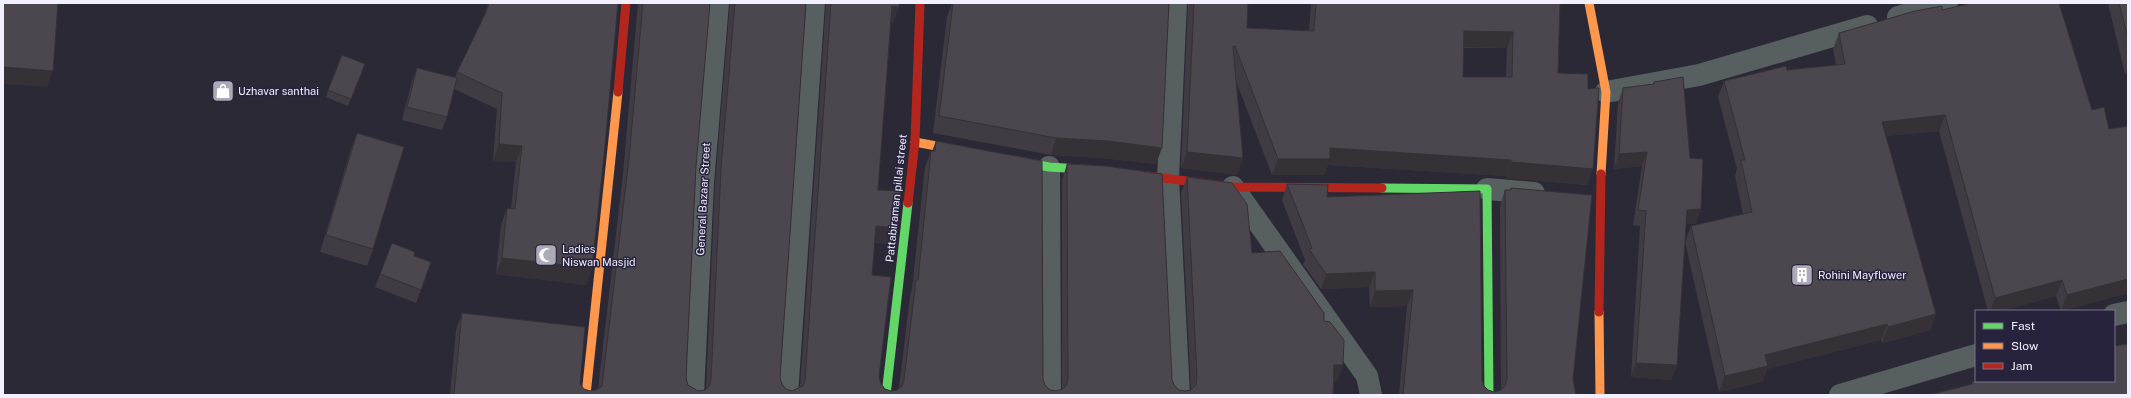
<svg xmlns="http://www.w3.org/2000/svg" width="2131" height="398" viewBox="0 0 2131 398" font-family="'Public Sans',sans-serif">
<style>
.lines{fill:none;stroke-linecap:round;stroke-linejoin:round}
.street{stroke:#575f61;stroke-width:22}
.fast{stroke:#63d668;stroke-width:9}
.slow{stroke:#ff974d;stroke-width:9}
.jam{stroke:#b3261e;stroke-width:9}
.wall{fill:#413c44;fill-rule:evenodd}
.shaded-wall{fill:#353137}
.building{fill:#4c464f;stroke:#353137;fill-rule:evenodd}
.labels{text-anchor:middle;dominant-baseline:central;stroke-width:3;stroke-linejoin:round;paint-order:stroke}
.poi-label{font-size:11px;fill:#f2f0fe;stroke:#28233d;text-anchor:start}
.street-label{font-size:11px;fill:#f2f0fe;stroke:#28233d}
</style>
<rect width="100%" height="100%" fill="#2c2937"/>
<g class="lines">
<g class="street">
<polyline points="1176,3 1168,179 1179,395"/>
<polyline points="1898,17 1947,3"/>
<polyline points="1606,92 1699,75 1867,26"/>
<polyline points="1049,167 1050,395"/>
<polyline points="1233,187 1367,376 1371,395"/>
<polyline points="1487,189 1534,193"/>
<polyline points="2114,315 2128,312"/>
<polyline points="693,395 703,183 718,3"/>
<polyline points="787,395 814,3"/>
<polyline points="1840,395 1976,355"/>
</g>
<g class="fast">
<polyline points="1013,160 1049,167 1095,170"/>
<polyline points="1382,188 1487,189 1489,395"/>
<polyline points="886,395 908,203"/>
</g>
<g class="slow">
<polyline points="1589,3 1606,92 1601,174"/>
<polyline points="915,142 963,151"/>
<polyline points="1599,312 1600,395"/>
<polyline points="586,395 618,92"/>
</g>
<g class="jam">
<polyline points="618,92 626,3"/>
<polyline points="1132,174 1233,187 1382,188"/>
<polyline points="908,203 915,142 920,3"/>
<polyline points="1599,312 1601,174"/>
</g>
</g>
<g class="wall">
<polygon points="488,3 618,3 592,268 586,285 496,274 501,225 507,208 511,209 516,162 493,161 497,109 454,89 447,117 442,130 402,120 412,81 417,68 455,78 457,72 484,16"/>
<polygon points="638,3 710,3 696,166 686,378 688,385 698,391 705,390 706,389 715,184 730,3 806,3 780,378 782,384 786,389 792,391 800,388 826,3 899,3 899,7 893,23 891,23 878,190 891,244 875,243 872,275 879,377 881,384 885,389 891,391 897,390 899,388 910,296 912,289 925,167 931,151 932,151 936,141 1043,379 1045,385 1050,390 1056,391 1062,389 1062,180 1067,164 1172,380 1174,385 1179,390 1185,391 1191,390 1181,193 1187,177 1252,253 1324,321 1343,365 1337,381 1334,381 1333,395 450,395 456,330 462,313 580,384 584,389 590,391 596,390 598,389 623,174"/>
<polygon points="952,3 1169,3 1156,164 1102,158 1051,155 933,133 947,17"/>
<path d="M1188 3H1248L1247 28 1309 31 1311 3H1560L1558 73 1587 185 1506 178V176L1328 165 1324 175H1272L1236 81 1243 158 1237 175 1181 168ZM1463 48H1507L1506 77H1463Z"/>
<polygon points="2108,3 2128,3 2128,73 2125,74"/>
<polygon points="1942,10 2092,110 2109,129 2128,126 2128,293 2061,311 2056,296 2000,311 1988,311 1939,131 1886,136 1931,330 1882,343 1881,340 1767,369 1762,382 1719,392 1685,242 1691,226 1743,214 1735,176 1737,169 1718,97 1724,81 1787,70 1836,65 1833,49 1839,33"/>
<polygon points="363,71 348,106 326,97 328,90"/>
<polygon points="1654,82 1696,224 1686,224 1677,365 1671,380 1631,377 1640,226 1633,225 1642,166 1614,169 1618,103 1623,88 1653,84"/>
<polygon points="357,133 373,249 367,266 320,252 351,149"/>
<polygon points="1287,184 1327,197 1480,191 1482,380 1484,386 1488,390 1494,392 1501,390 1500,206 1505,190 1510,190 1511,188 1573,379 1576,395 1399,395 1407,306 1370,307 1369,287 1321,289 1303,264 1305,260 1282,200"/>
<polygon points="414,256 431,262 416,303 375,287 380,274"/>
</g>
<g class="shaded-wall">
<polygon points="892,6 899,7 893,23 886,22"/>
<polygon points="1464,31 1513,32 1507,48 1458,47"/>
<polygon points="3,67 53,71 47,87 3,84"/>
<polygon points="2128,67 2128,73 2125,74"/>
<polygon points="1945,115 1939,131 1876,137 1882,122"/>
<polygon points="1056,138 1108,141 1162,148 1156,164 1102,158 1051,155"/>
<polygon points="499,144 522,146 516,162 493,161"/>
<polygon points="1330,148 1511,160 1506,176 1328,165 1324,175 1272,175 1278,159"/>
<polygon points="1187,152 1243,158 1237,175 1181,168"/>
<polygon points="1647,152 1642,166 1614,169 1619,154"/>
<polygon points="1511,162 1593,169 1587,185 1506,178"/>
<polygon points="1701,209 1696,224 1681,225 1687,210"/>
<polygon points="876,226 897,228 891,244 870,242"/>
<polygon points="502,258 592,268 586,285 496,274"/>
<polygon points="1375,272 1369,287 1321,289 1326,274"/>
<polygon points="2128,279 2128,293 2061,311 2067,295"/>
<polygon points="2062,280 2056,296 2000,311 1990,311 1995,298"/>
<polygon points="1413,290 1407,306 1370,307 1375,291"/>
<polygon points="1936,314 1931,330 1882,343 1888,327"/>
<polygon points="1887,324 1881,340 1767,369 1762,382 1719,392 1725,376 1765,355"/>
<polygon points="1636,363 1677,365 1671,380 1631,377"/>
<polygon points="1334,365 1343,365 1337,381 1328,381"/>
</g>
<g class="building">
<polygon points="3,3 58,3 53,71 3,67"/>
<polygon points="489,3 618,3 604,156 592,268 502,258 507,208 515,209 522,146 499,144 502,93 457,72 486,12"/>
<polygon points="643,3 710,3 696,166 686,378 688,385 698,391 705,390 710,385 711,379 721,168 735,3 806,3 780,378 782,384 786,389 792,391 803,386 805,380 831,3 899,3 899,7 892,6 878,190 901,191 897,228 876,226 872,275 891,277 879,377 881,384 885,389 891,391 897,390 902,386 904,380 916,280 918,280 931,151 935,151 936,141 1042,161 1043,379 1045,385 1050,390 1056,391 1062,389 1067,385 1068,379 1067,164 1106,166 1162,174 1172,380 1174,385 1179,390 1185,391 1191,390 1196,385 1197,378 1187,177 1232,183 1247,204 1252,253 1280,251 1324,313 1324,321 1330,322 1344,340 1343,365 1334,365 1333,395 454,395 462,313 585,327 580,384 584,389 590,391 596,390 602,386 629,158"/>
<polygon points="953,3 1169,3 1162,148 1108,141 1056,138 939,116"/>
<path d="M1194 3H1248L1247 28 1314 31 1316 3H1560L1558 73 1588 74V89L1599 88 1593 169 1511 162V160L1330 148V159H1278L1235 46H1233L1243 158 1187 152ZM1464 31 1513 32 1512 77H1463Z"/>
<polygon points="1972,3 2059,3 2092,110 2104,107 2109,129 2128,126 2128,279 2067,295 2062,280 1995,298 1945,115 1882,122 1936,314 1888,327 1887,324 1765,355 1768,366 1725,376 1691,226 1752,212 1741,160 1745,160 1724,81 1786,66 1787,70 1845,64 1839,33 1915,11 1942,6 1942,10"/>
<polygon points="2119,3 2128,3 2128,38"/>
<polygon points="342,55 365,64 351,99 328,90"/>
<polygon points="417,68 457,78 447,117 407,107"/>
<polygon points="1683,77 1690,158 1703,159 1701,209 1687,210 1677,365 1636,363 1646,211 1638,210 1647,152 1619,154 1623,88 1654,84 1654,82"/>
<polygon points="357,133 404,147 373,249 326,235"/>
<polygon points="1287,184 1328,185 1327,197 1480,191 1482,380 1484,386 1488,390 1494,392 1501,390 1505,386 1507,379 1505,190 1511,190 1511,188 1592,195 1573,379 1576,395 1403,395 1413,290 1375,291 1375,272 1326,274 1309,249 1312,248"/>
<polygon points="392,243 415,252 414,256 431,262 421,290 380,274"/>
<polygon points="2127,344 2128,350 2128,395 1929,395 1972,384 1972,382 1976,381 2114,381 2114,346"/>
</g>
<defs>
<g id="shop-square" transform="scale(1.15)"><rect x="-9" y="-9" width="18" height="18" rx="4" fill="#adaab8" stroke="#28233d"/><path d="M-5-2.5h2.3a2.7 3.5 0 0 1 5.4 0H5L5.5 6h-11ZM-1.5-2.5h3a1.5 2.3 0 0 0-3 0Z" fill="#fff"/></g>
<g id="mosque-square" transform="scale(1.15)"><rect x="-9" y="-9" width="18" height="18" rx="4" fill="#adaab8" stroke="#28233d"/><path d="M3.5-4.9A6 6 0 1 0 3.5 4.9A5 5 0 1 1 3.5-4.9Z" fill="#fff"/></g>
<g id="building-square" transform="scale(1.15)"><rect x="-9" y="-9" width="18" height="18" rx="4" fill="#adaab8" stroke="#28233d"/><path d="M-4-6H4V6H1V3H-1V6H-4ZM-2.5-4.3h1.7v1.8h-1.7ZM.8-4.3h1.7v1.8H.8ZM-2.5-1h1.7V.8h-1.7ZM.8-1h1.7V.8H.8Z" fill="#fff"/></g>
</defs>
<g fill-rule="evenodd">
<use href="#shop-square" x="223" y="91"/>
<use href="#mosque-square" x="546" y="255"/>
<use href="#building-square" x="1802" y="275"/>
</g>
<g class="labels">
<g class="poi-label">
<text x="238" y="91">Uzhavar santhai</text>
<text x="562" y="249">Ladies<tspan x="562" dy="13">Niswan Masjid</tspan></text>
<text x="1818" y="275">Rohini Mayflower</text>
</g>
<g class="street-label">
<text transform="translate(896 198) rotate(-84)">Pattabiraman pillai street</text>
<text transform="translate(703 199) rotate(-87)">General Bazaar Street</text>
</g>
</g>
<rect width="2131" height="398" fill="none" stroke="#f2f0fe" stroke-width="8"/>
<rect x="1975" y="310" width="140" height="72" fill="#28233d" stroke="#79758a"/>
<rect x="1983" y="323" width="20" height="6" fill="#63d668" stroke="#79758a"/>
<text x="2011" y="330" font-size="12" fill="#f2f0fe">Fast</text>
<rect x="1983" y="343" width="20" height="6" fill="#ff974d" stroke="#79758a"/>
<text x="2011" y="350" font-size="12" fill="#f2f0fe">Slow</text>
<rect x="1983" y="363" width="20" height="6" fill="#b3261e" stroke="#79758a"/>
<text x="2011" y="370" font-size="12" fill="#f2f0fe">Jam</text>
</svg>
